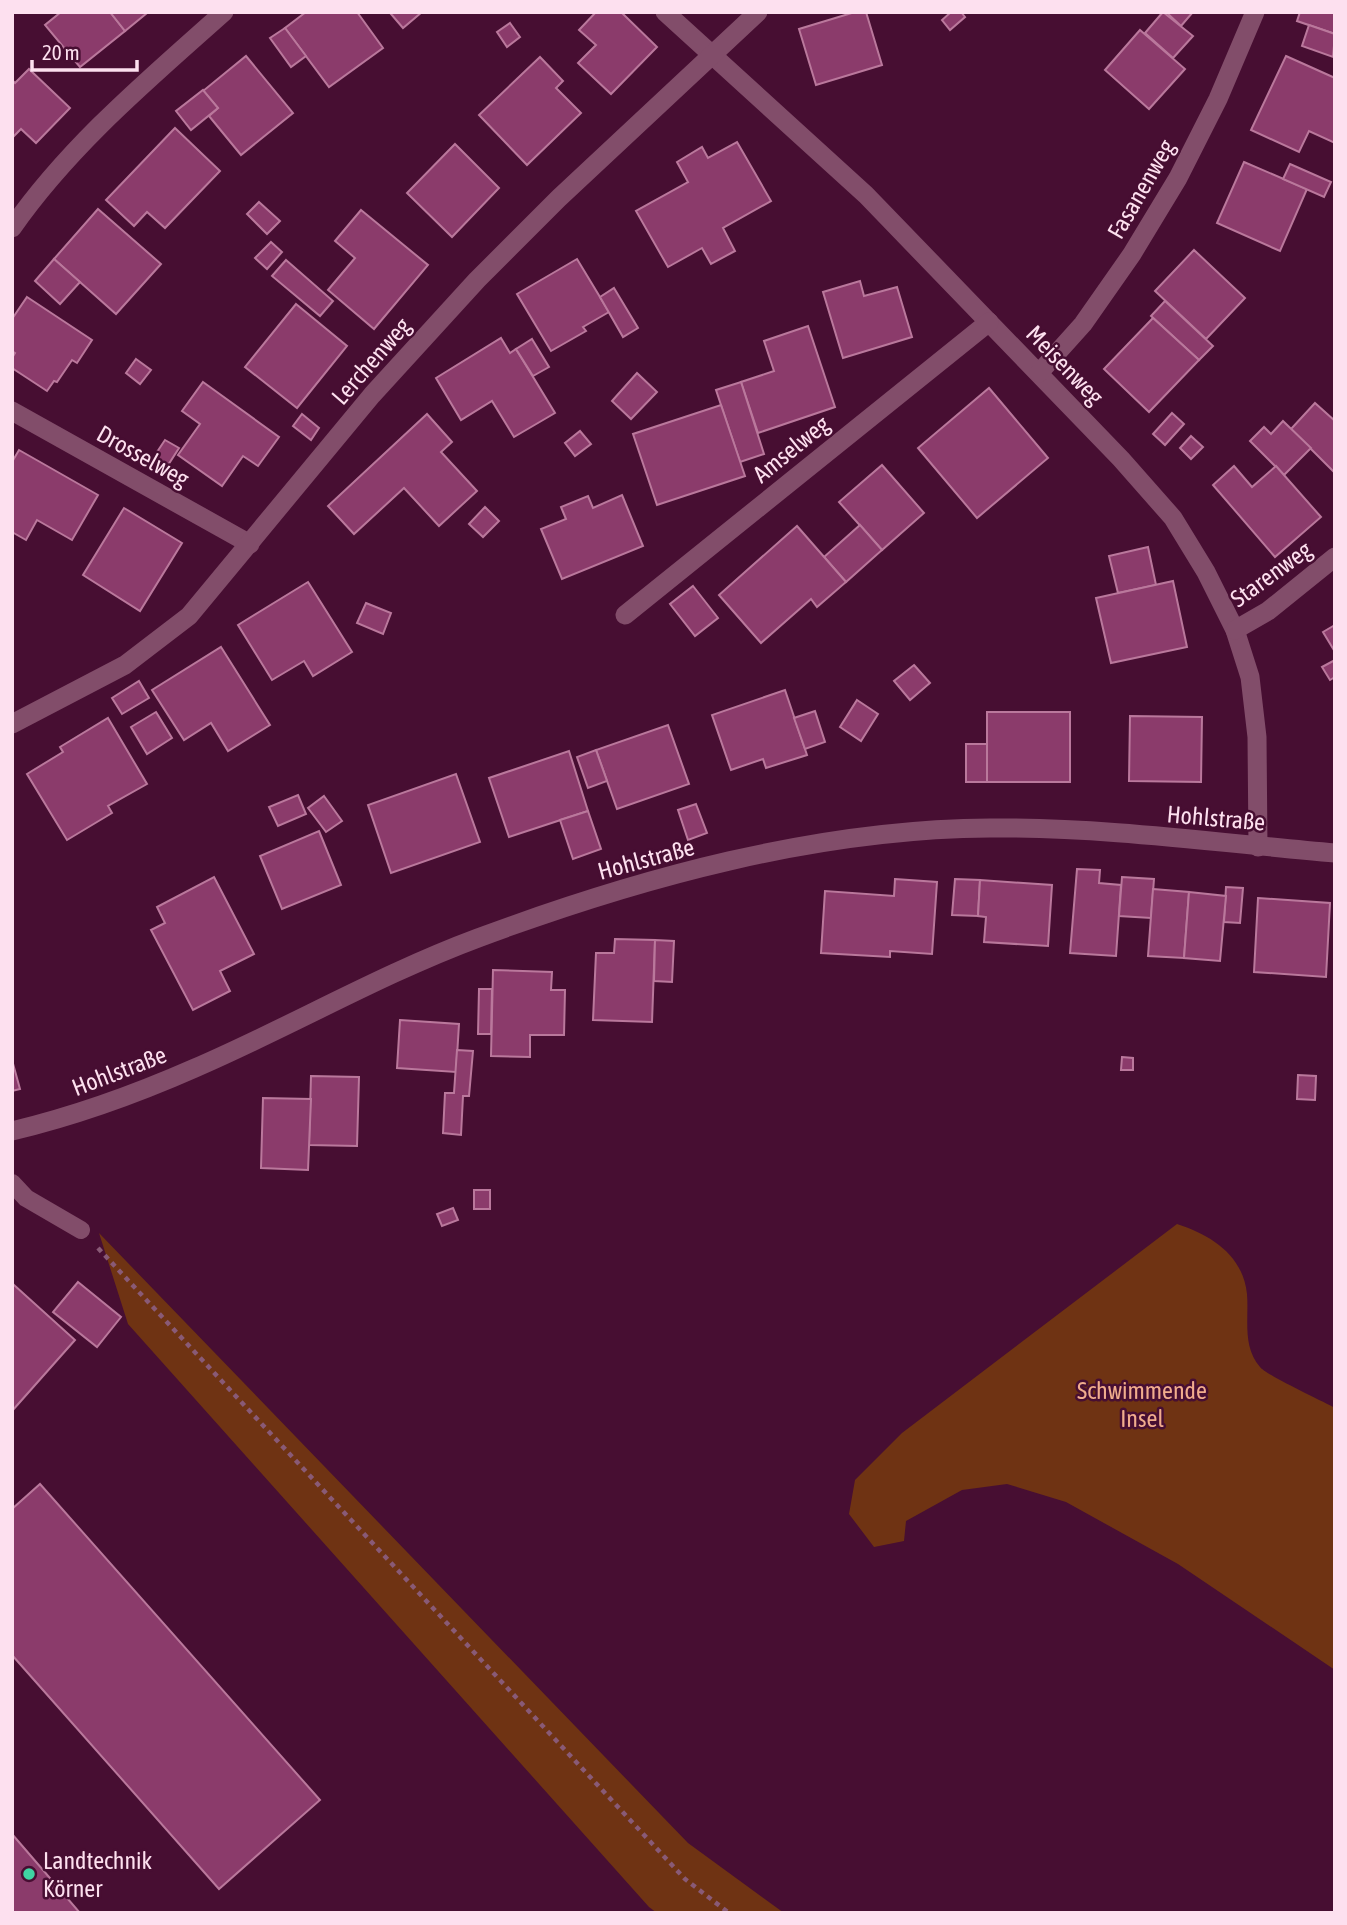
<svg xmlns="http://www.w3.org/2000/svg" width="1347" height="1925" viewBox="0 0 1347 1925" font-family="'Asap Condensed',sans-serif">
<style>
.green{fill:#6f3313}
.building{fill:#8b3b6b;stroke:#ba789c;stroke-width:2}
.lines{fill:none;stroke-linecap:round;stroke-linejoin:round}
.path{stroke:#895a76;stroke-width:4.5;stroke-dasharray:5 5;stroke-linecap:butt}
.service{stroke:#824d6a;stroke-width:18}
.minor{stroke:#824d6a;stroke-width:19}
.poi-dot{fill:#3fd4a2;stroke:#470e32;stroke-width:2.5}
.labels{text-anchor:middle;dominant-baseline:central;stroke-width:5;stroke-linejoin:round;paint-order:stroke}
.street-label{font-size:24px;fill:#fde0ef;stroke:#470e32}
.park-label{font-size:24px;fill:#f1ad8d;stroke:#470e32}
.poi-label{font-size:24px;fill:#fde0ef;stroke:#470e32;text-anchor:start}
</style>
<rect width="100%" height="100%" fill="#470e32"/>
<g class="green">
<path d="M1177 1224C1211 1235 1243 1255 1247 1294 1249 1319 1242 1346 1260 1367 1266 1375 1322 1401 1335 1408V1670L1178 1564 1066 1502 1007 1484 962 1490 906 1521 904 1541 874 1547 849 1514 855 1480 902 1433Z"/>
<polygon points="99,1233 688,1843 784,1913 657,1913 649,1907 128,1324"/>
</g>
<g class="building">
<polygon points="61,12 110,12 125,31 80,67 45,25"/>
<polygon points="110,12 147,12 147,13 125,31"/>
<polygon points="306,12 357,12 383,48 329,87 285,28"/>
<polygon points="393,12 422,12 403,28 391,14"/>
<polygon points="596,12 621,12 657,47 611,94 578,63 596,45 579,30"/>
<polygon points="855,12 866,12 882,65 816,85 799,29"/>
<polygon points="951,12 961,12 965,17 950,30 942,20"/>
<polygon points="1163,12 1193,36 1173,58 1145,33"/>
<polygon points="1166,12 1193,12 1181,26"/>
<polygon points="1300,12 1335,12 1335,34 1297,21"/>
<polygon points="510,23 520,37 507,47 497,32"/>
<polygon points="1309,25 1335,34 1333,57 1302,46"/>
<polygon points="285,28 306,56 291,67 270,38"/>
<polygon points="1140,30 1185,69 1149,109 1105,70"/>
<polygon points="246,56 293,113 241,155 209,116 218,108 203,91"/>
<polygon points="1286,56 1335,78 1335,143 1309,131 1299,152 1251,130"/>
<polygon points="540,57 563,81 556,88 581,113 527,165 479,115"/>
<polygon points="29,69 70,108 36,143 21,129 12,138 12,80 15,83"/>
<polygon points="203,90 218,108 191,130 176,111"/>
<polygon points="175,128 220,171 165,228 147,212 134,226 106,200"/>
<polygon points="737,142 771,201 723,228 735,251 711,264 702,248 668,267 636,211 688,182 677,162 702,147 708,158"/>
<polygon points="455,144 499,188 452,237 407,193"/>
<polygon points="1244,162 1307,189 1280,251 1217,223"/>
<polygon points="1290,164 1331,182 1324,197 1283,179"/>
<polygon points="259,202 280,221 267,234 247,214"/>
<polygon points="98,209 161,264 116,314 54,259"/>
<polygon points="361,210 428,265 374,329 328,290 355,258 335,241"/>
<polygon points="271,242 282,252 267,269 255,258"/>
<polygon points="1194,250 1245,298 1206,339 1155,291"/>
<polygon points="54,259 80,282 60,304 35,281"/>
<polygon points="577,259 609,312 583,327 586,331 551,351 517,294"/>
<polygon points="286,260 333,301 320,316 272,276"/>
<polygon points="860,281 864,296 897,287 912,337 843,358 823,292"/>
<polygon points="614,288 638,328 623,337 600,297"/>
<polygon points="27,297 92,340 77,363 72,360 57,382 54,381 47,391 12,368 12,358 15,353 12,351 12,319"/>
<polygon points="1165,301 1213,346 1199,360 1151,316"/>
<polygon points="296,304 347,346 297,408 245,367"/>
<polygon points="1153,318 1199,360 1149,412 1104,369"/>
<polygon points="808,326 835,407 758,433 741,382 774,371 764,341"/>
<polygon points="501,338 510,353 516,349 555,413 514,437 492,401 461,420 436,378"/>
<polygon points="532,339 549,367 533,376 516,349"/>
<polygon points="136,359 151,370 140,384 126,373"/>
<polygon points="637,373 657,392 631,419 612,401"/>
<polygon points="203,382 279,437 258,466 243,456 222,486 178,455 200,424 182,411"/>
<polygon points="741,382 764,454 740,462 716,390"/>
<polygon points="989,388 1048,458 977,518 918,448"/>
<polygon points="1315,403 1335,421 1335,473 1291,429"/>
<polygon points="721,405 745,476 657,505 633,434"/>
<polygon points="1172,413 1184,424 1165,445 1153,434"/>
<polygon points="302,414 319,428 311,440 293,426"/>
<polygon points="427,414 452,442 441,452 477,491 439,526 404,488 354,534 328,506"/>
<polygon points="1283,421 1311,448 1284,475 1250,441 1264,427 1271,434"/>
<polygon points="580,431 591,444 575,456 565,443"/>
<polygon points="1191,436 1203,447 1191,459 1180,448"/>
<polygon points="165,440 179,448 161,476 147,467"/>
<polygon points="19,450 98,495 72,540 37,520 26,540 12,532 12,462"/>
<polygon points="882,465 924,513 882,550 839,502"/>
<polygon points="1234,466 1252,487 1276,466 1321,517 1275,557 1213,485"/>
<polygon points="622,495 643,546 562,579 541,529 566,519 561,507 588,496 593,508"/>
<polygon points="485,507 499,521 483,537 469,524"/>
<polygon points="124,508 182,543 140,611 83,575"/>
<polygon points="860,525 882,550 846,582 824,557"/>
<polygon points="797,526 846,582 817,607 811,599 761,643 719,595"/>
<polygon points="1148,547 1156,585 1118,593 1109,556"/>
<polygon points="1173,581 1187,647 1111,663 1096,598"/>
<polygon points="308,582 352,652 313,676 304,661 272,680 238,625"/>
<polygon points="693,586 718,618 695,636 670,604"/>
<polygon points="366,603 391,613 383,634 357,623"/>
<polygon points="1335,625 1335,652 1323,632"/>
<polygon points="221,647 270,725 228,751 211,723 184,740 152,690"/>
<polygon points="1335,660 1335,677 1330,680 1322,667"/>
<polygon points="914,665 930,683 910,700 894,681"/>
<polygon points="139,681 149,698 122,714 112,698"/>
<polygon points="785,690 807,755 766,768 763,759 731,770 712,715"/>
<polygon points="857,700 878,714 861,741 840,727"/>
<polygon points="815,711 825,742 805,749 794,718"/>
<polygon points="156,712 172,738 147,754 131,727"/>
<rect x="987" y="712" width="83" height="70"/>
<polygon points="1130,716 1202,717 1201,782 1129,781"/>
<polygon points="108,718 147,784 108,806 112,813 67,840 27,774 63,752 60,747"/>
<polygon points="668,725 689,784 617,809 596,750"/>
<rect x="966" y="744" width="21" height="38"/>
<polygon points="596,750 607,781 588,788 577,757"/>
<polygon points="569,751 588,811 509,837 489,778"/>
<polygon points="456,774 480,842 391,873 368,805"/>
<polygon points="298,795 306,814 278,826 269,807"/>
<polygon points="324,796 342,821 326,832 308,808"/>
<polygon points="696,804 707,833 688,840 678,810"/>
<polygon points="588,811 601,849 573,859 560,820"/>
<polygon points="319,831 341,885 282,909 260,856"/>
<polygon points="1077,869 1100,870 1099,883 1121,885 1116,956 1070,953"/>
<polygon points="214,877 254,954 220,971 230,991 193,1010 151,930 165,923 157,907"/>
<polygon points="1122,877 1154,879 1151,918 1119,916"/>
<polygon points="895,879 937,882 932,954 890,951 890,957 821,953 825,891 894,896"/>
<polygon points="955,879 980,880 978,916 952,915"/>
<polygon points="980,880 1052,885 1048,946 984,942 986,917 978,916"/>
<polygon points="1226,887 1243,888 1240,923 1224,922"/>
<polygon points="1153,889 1189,892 1184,958 1148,956"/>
<polygon points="1189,892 1226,896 1220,961 1184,958"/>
<polygon points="1258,898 1330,903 1326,977 1254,972"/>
<polygon points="615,939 655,940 652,1022 593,1020 596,953 614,953"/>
<polygon points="655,940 674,941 672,982 654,981"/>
<polygon points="493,970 552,972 551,990 565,990 564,1035 530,1035 530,1057 491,1056"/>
<polygon points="479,989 492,989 491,1034 478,1034"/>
<polygon points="400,1020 459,1024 456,1072 397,1068"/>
<polygon points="457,1050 473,1051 469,1096 463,1096 461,1135 443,1133 445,1093 454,1093"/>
<polygon points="1122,1057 1133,1058 1133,1070 1121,1070"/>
<polygon points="12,1060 20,1089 12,1091"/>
<polygon points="1298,1075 1316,1076 1315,1100 1297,1099"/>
<polygon points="311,1076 359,1077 357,1146 309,1145"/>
<polygon points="263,1098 311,1099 308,1170 261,1168"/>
<rect x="474" y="1190" width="16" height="19"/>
<polygon points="453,1208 458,1220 442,1226 437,1214"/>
<polygon points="78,1282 121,1317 97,1347 53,1312"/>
<polygon points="14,1285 75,1340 12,1411 12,1287"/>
<polygon points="40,1484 320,1800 219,1889 12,1655 12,1509"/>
<polygon points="12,1834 80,1913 12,1913"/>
</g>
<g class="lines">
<polyline class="path" points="98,1248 685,1879 729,1913"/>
<polyline class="service" points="12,1183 26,1198 81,1230"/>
<g class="minor">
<polyline points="665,12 866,195 1121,459 1173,518 1206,572 1235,630 1250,677 1257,737 1258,847"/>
<path d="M12 228C70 145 149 79 224 12"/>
<polyline points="1039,373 1083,324 1132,254 1178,178 1218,99 1255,12"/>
<polyline points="12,411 250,544"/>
<polyline points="625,615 989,322"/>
<polyline points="1235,630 1268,611 1335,557"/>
<polyline points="12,724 125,665 189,616 372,395 477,280 559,198 758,12"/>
<path d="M12 1131C75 1116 136 1094 195 1068 290 1027 381 974 478 938 639 878 817 829 990 828 1105 827 1220 843 1335 853"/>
</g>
</g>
<circle class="poi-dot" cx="29" cy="1874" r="7"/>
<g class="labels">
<g class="street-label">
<text transform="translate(1141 189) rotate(-60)">Fasanenweg</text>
<text transform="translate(371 361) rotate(-49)">Lerchenweg</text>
<text transform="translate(1065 365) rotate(46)">Meisenweg</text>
<text transform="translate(791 449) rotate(-39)">Amselweg</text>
<text transform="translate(143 456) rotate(29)">Drosselweg</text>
<text transform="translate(1271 574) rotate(-36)">Starenweg</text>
<text transform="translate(1216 818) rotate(5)">Hohlstraße</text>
<text transform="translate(646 859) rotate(-15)">Hohlstraße</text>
<text transform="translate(119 1071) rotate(-21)">Hohlstraße</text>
</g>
<g class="park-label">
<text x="1142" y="1390">Schwimmende<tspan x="1142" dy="28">Insel</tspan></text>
</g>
<g class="poi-label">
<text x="43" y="1860">Landtechnik<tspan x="43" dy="28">Körner</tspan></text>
</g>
</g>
<rect width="1347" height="1925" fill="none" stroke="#fde0ef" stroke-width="28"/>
<path d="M32 60v10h105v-10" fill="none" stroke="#fde0ef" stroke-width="3.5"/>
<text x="42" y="60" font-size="21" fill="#fde0ef" stroke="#470e32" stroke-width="5" paint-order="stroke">20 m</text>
</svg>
